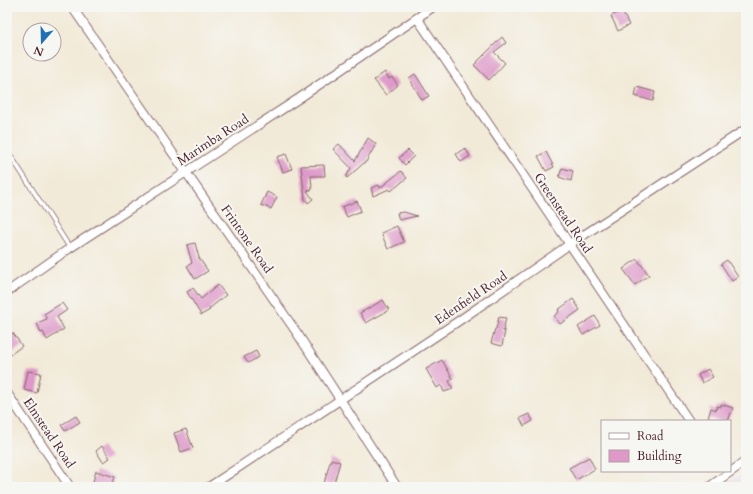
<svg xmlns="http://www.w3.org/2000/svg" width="753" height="494" viewBox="0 0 753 494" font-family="Cardo,serif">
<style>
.built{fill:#ead1ed}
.building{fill:#de99c9}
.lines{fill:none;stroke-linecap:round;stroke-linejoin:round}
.lane-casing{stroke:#856668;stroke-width:5.5}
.street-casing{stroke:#856668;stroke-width:10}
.lane{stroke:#fff;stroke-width:4}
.street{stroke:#fff;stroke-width:8}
.labels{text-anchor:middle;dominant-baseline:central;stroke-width:4;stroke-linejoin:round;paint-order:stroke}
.street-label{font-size:13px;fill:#4a1f2b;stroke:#f6f6f2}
</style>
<rect width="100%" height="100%" fill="#f6f6f2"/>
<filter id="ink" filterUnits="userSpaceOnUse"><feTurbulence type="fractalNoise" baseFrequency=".025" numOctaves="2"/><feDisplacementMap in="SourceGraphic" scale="8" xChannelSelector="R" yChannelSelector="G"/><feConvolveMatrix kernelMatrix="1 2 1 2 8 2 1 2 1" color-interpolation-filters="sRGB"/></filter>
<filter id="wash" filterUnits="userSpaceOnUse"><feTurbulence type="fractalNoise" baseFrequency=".012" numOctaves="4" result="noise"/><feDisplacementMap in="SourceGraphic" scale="16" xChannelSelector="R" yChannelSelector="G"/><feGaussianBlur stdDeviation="0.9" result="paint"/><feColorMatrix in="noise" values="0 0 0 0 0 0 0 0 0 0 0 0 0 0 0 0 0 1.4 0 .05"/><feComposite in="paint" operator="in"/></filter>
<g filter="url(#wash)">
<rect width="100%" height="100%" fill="#f2ead8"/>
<polygon class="built" points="746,471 746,487 722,487"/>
<g id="blocks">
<g class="building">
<polygon points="622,11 629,25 618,31 611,16"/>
<polygon points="502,37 506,43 494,52 505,63 489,80 474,65"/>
<polygon points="385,72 389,79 392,77 398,85 386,95 374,80"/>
<polygon points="415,74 429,96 422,100 409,78"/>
<polygon points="637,87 655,92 653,101 635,96"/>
<polygon points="368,138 376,144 366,162 365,162 347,178 346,177 351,168 333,149 339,144 355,161"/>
<polygon points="465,148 470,156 461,162 456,154"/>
<polygon points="408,150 414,156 405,165 399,158"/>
<polygon points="546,152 554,167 546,171 538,156"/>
<polygon points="286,154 292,169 283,172 277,157"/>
<polygon points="324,165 325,176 311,176 312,190 307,191 313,199 308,203 305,199 301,166"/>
<polygon points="562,168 573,171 571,181 559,177"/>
<polygon points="401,171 407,178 391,191 389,189 373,196 371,188 379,185 380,188"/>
<polygon points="267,192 277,197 271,209 261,205"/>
<polygon points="357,201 361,211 347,217 342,207"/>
<polygon points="404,212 417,216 399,220 397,213"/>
<polygon points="397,226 404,242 388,249 381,233"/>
<polygon points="195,243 199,258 208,271 195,279 187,266 192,263 187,245"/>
<polygon points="637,259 649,275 635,285 623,269"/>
<polygon points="727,260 738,277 732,281 721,264"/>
<polygon points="218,285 226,295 209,309 210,310 201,315 187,292 193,288 201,299"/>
<polygon points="573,299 580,310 560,324 554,316 559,312 558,310"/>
<polygon points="383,300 389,310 366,323 360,313"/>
<polygon points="62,303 67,310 57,317 64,329 47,340 43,332 41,333 37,323 47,319 44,314"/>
<polygon points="595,316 600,325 583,335 578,327"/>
<polygon points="499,317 506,318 503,331 505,331 502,346 491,343 495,329 496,329"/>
<polygon points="13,333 22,346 7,357 7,338"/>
<polygon points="256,351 259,357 248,363 244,357"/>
<polygon points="442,360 453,379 449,381 453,389 444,392 441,385 437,388 426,369"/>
<polygon points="708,369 713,377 702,383 698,375"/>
<polygon points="28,371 41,373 37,393 24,390"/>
<polygon points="721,404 733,408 728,421 719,421 708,418 711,408 716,410 717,406 721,407"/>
<polygon points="529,414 533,421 524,426 520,418"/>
<polygon points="76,416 80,422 65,431 61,425"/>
<polygon points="186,429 193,448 181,452 174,433"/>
<polygon points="102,446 110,458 103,462 96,451"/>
<polygon points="589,457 595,469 576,480 569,468"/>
<polygon points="331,459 340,462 333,486 324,483"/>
<polygon points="96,471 115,477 111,487 100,487 92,485"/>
</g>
</g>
</g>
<g filter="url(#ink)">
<use href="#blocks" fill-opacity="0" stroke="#856668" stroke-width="1"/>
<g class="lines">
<g class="lane-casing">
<polyline id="lane" points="7,150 70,248"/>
</g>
<g class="street-casing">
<g id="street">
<polyline points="72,7 297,333 397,487"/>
<polyline points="417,18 689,421"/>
<polyline points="7,292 70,248 301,97 433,7"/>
<polyline points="7,393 70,487"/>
<polyline points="209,487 460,320 570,244 746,129"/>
<polyline points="709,487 746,461"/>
</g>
</g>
<use href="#lane" class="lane"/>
<use href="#street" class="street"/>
</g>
</g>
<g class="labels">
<g class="street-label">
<text transform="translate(213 140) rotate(-33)">Marimba Road</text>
<text transform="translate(563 213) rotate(56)">Greenstead Road</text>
<text transform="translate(247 239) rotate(55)">Frintone Road</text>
<text transform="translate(471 298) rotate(-34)">Edenfield Road</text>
<text transform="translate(49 433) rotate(56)">Elmstead Road</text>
</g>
</g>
<rect width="753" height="494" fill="none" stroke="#f6f6f2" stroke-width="24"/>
<rect x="601" y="420" width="130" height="52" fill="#f6f6f2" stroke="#b1a0a2"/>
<rect x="609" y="433" width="20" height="6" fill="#ffffff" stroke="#b1a0a2"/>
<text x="637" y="440" font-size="12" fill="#4a1f2b">Road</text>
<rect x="609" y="450" width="20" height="12" fill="#de99c9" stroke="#b1a0a2"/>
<text x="637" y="460" font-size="12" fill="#4a1f2b">Building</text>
<g transform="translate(42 42) rotate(200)"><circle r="19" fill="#f6f6f2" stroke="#b1a0a2"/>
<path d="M0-3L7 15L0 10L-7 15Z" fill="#1f6fb2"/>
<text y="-6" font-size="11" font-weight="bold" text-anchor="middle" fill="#4a1f2b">N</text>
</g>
</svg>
